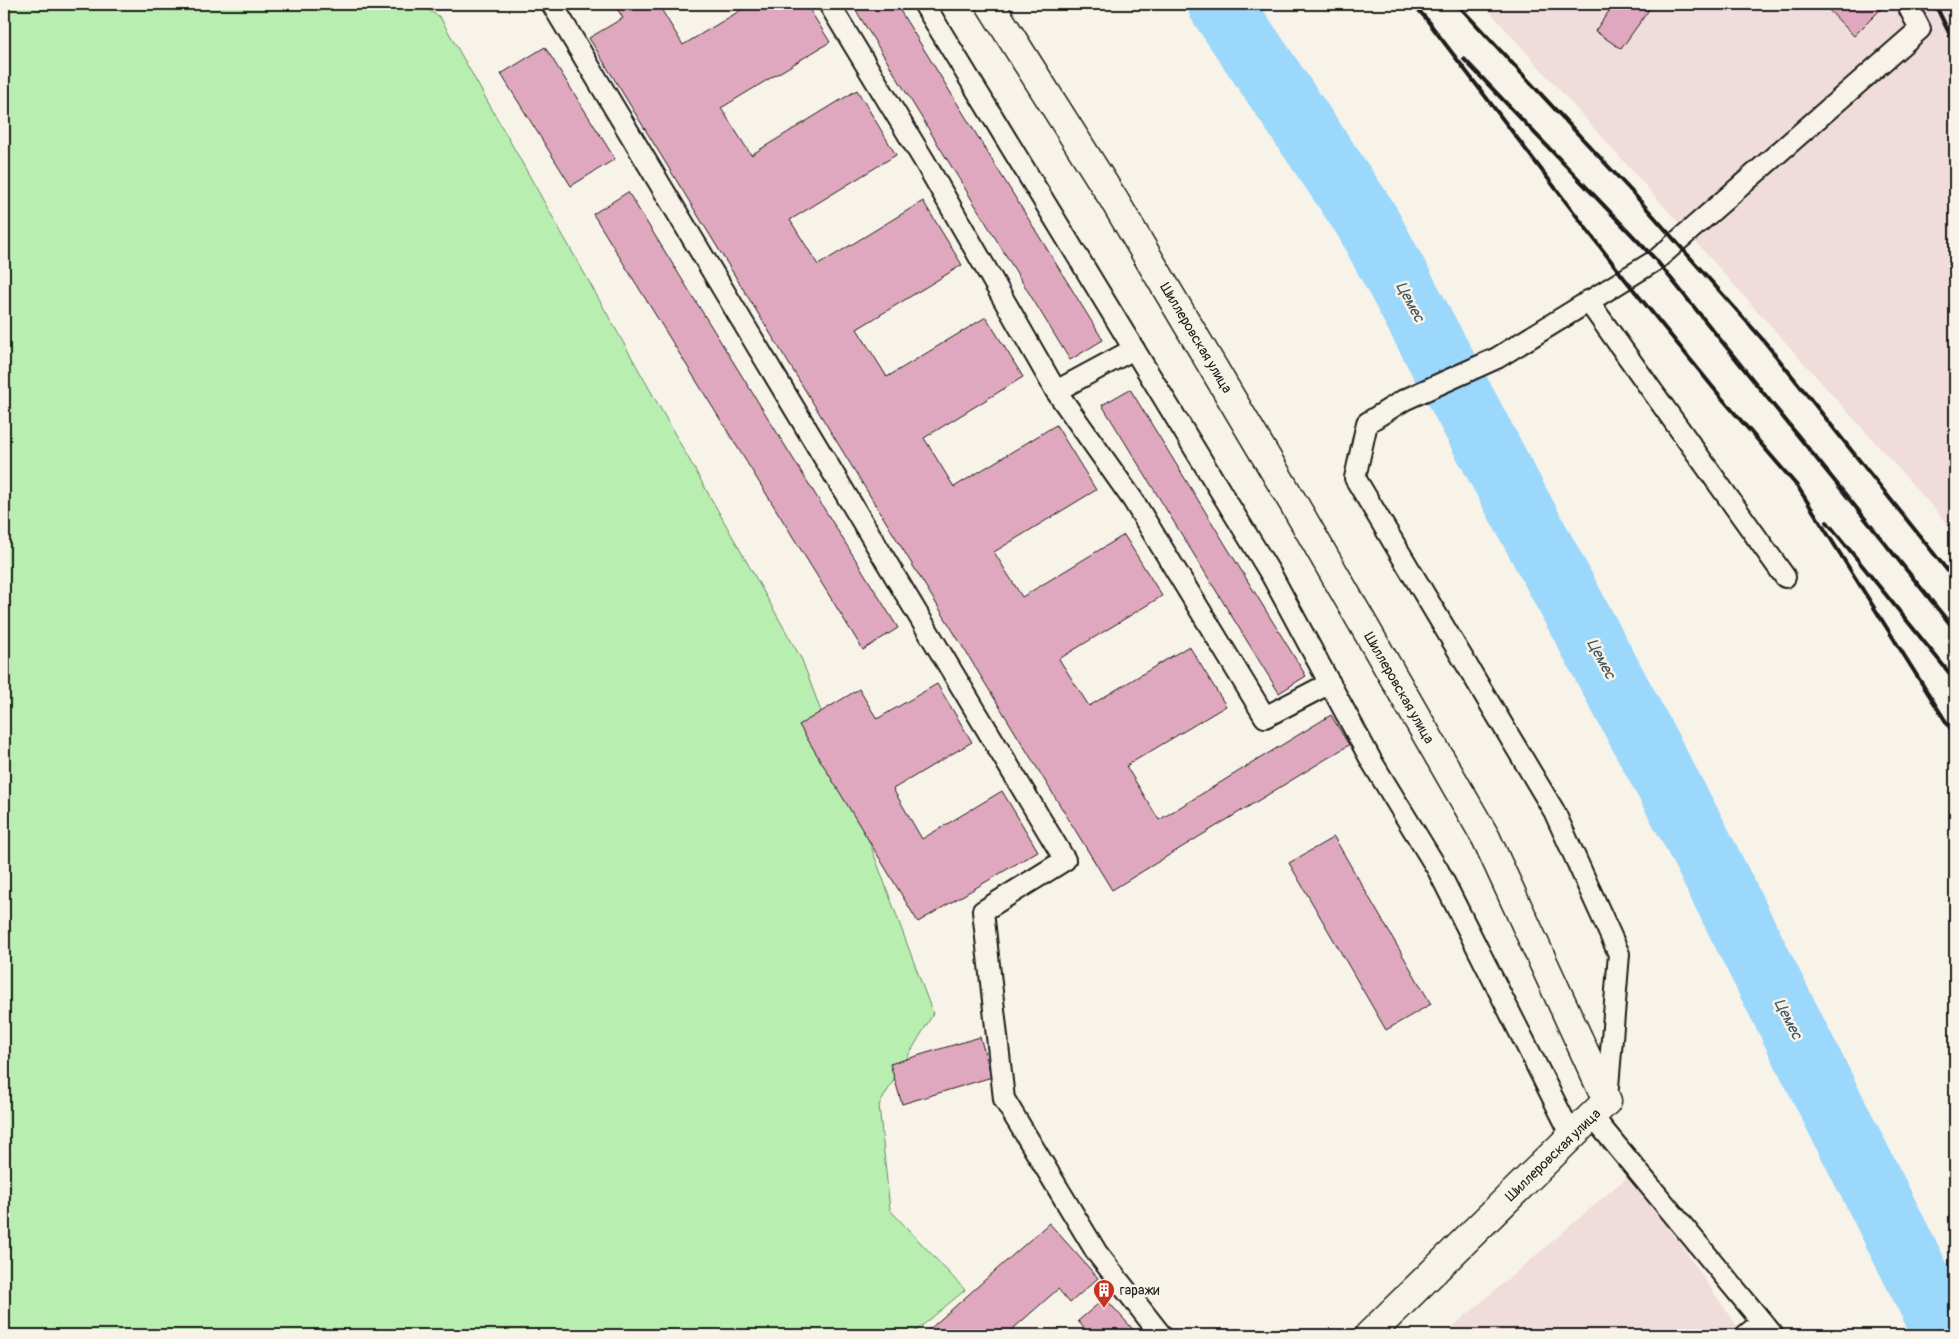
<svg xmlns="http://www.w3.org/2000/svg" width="1959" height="1339" viewBox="0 0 1959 1339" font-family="Pangolin,sans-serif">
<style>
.built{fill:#f0dcdb}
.green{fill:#b8efb1;stroke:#6a8666}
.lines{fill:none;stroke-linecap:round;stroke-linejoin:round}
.river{stroke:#9bd8fc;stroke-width:65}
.building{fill:#dfa8be;stroke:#1c1c1c}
.lane-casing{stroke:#1c1c1c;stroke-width:24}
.street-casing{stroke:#1c1c1c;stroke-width:31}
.lane{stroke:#f7f3e8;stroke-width:20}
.street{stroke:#f7f3e8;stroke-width:28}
.rail{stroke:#1c1c1c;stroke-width:4}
.labels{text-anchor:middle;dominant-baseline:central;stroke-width:5;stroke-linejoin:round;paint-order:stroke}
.street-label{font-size:14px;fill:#1c1c1c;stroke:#f7f3e8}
.poi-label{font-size:14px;fill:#1c1c1c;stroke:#f7f3e8;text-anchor:start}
.water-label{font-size:15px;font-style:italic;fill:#42545f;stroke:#f7f3e8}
</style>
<rect width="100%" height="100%" fill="#f7f3e8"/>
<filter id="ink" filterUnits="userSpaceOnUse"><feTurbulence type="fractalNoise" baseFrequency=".02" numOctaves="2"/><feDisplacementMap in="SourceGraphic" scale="10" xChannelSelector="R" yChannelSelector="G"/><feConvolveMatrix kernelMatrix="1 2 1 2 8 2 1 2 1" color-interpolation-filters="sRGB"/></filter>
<g filter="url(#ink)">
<g class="built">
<polygon points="1483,4 1955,4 1955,532"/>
<polygon points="1632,1173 1743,1335 1443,1335"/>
</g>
<polygon class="green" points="4,4 418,4 440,17 802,660 933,1014 879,1105 890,1210 965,1290 911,1335 4,1335"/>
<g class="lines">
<polyline class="river" points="1220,4 1365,218 1695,835 1947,1335"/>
</g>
<g class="building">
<polygon points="614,4 658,4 683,45 751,4 806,4 830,42 721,108 751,155 857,90 896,155 790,220 818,265 923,201 962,265 857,329 887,377 986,317 1023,377 924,438 954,487 1056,425 1096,490 994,552 1022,597 1124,535 1162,596 1059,659 1089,706 1189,646 1226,706 1126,766 1159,820 1331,715 1349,745 1112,890 589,38 623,18"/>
<polygon points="852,4 896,4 1103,340 1070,360"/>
<polygon points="1614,4 1653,4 1621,49 1595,31"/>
<polygon points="1823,4 1882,4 1884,6 1854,36"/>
<polygon points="545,47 615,159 571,186 501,74"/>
<polygon points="628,192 898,628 863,650 593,214"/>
<polygon points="1130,389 1306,676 1279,693 1102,405"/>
<polygon points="937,684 972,742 893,789 922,839 1002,791 1038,851 918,922 799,725 859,689 877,719"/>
<polygon points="1334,837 1431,1004 1386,1030 1289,863"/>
<polygon points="980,1037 992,1077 902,1104 890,1064"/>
<polygon points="1049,1223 1098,1278 1070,1303 1058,1289 1006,1335 923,1335"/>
<polygon points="1105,1298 1138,1335 1086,1335 1088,1333 1078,1321"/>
</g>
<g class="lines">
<g class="lane-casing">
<g id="lane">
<polyline points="552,4 1065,860 983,911 1004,1099 1097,1253 1161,1335"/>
<polyline points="829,4 925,162 1056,391 1133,500 1265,717 1330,683"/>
<polyline points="924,4 1272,576 1372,762 1438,870 1572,1136"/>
<polyline points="1588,301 1785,577"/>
<polyline points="1056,391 1134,349"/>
<polyline points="1607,1099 1619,954 1554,811 1355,478 1367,423 1404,400 1497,358 1656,260 1920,29 1907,4"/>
<polyline points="1592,1116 1773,1335"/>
<polyline points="1746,1335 1762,1322"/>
</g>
</g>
<g class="street-casing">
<polyline id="street" points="990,4 1114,200 1301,516 1486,838 1607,1101 1369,1335"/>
</g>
<use href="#lane" class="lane"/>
<use href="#street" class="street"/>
<g class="rail">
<polyline points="1413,4 1431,24"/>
<polyline points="1457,4 1633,193 1764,341 1955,580"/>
<polyline points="1935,4 1955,45"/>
<polyline points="1427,20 1624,278 1720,396 1798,487 1955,736"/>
<polyline points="1464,59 1656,260 1955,630"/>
<polyline points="1827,522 1955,680"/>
</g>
</g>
</g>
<defs>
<g id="building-pin" transform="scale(1.125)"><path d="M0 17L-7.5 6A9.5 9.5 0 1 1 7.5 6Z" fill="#c8321e" stroke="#f7f3e8"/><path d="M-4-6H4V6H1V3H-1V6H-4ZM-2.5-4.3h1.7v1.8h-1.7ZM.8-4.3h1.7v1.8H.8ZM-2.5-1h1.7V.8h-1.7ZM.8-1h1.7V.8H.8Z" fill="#fff"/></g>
</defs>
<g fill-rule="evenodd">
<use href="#building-pin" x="1104" y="1290"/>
</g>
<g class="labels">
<g class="street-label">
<text transform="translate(1196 338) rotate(59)">Шиллеровская улица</text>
<text transform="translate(1399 688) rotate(60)">Шиллеровская улица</text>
<text transform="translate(1553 1155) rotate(-44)">Шиллеровская улица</text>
</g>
<g class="poi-label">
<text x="1120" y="1290">гаражи</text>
</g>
<g class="water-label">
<text transform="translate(1410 302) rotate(62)">Цемес</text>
<text transform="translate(1601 659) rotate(62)">Цемес</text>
<text transform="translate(1788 1019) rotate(63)">Цемес</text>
</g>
</g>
<rect width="1959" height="1339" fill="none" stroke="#f7f3e8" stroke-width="20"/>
<rect x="10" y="10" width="1939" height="1319" fill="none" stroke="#1c1c1c" stroke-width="2" filter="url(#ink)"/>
</svg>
